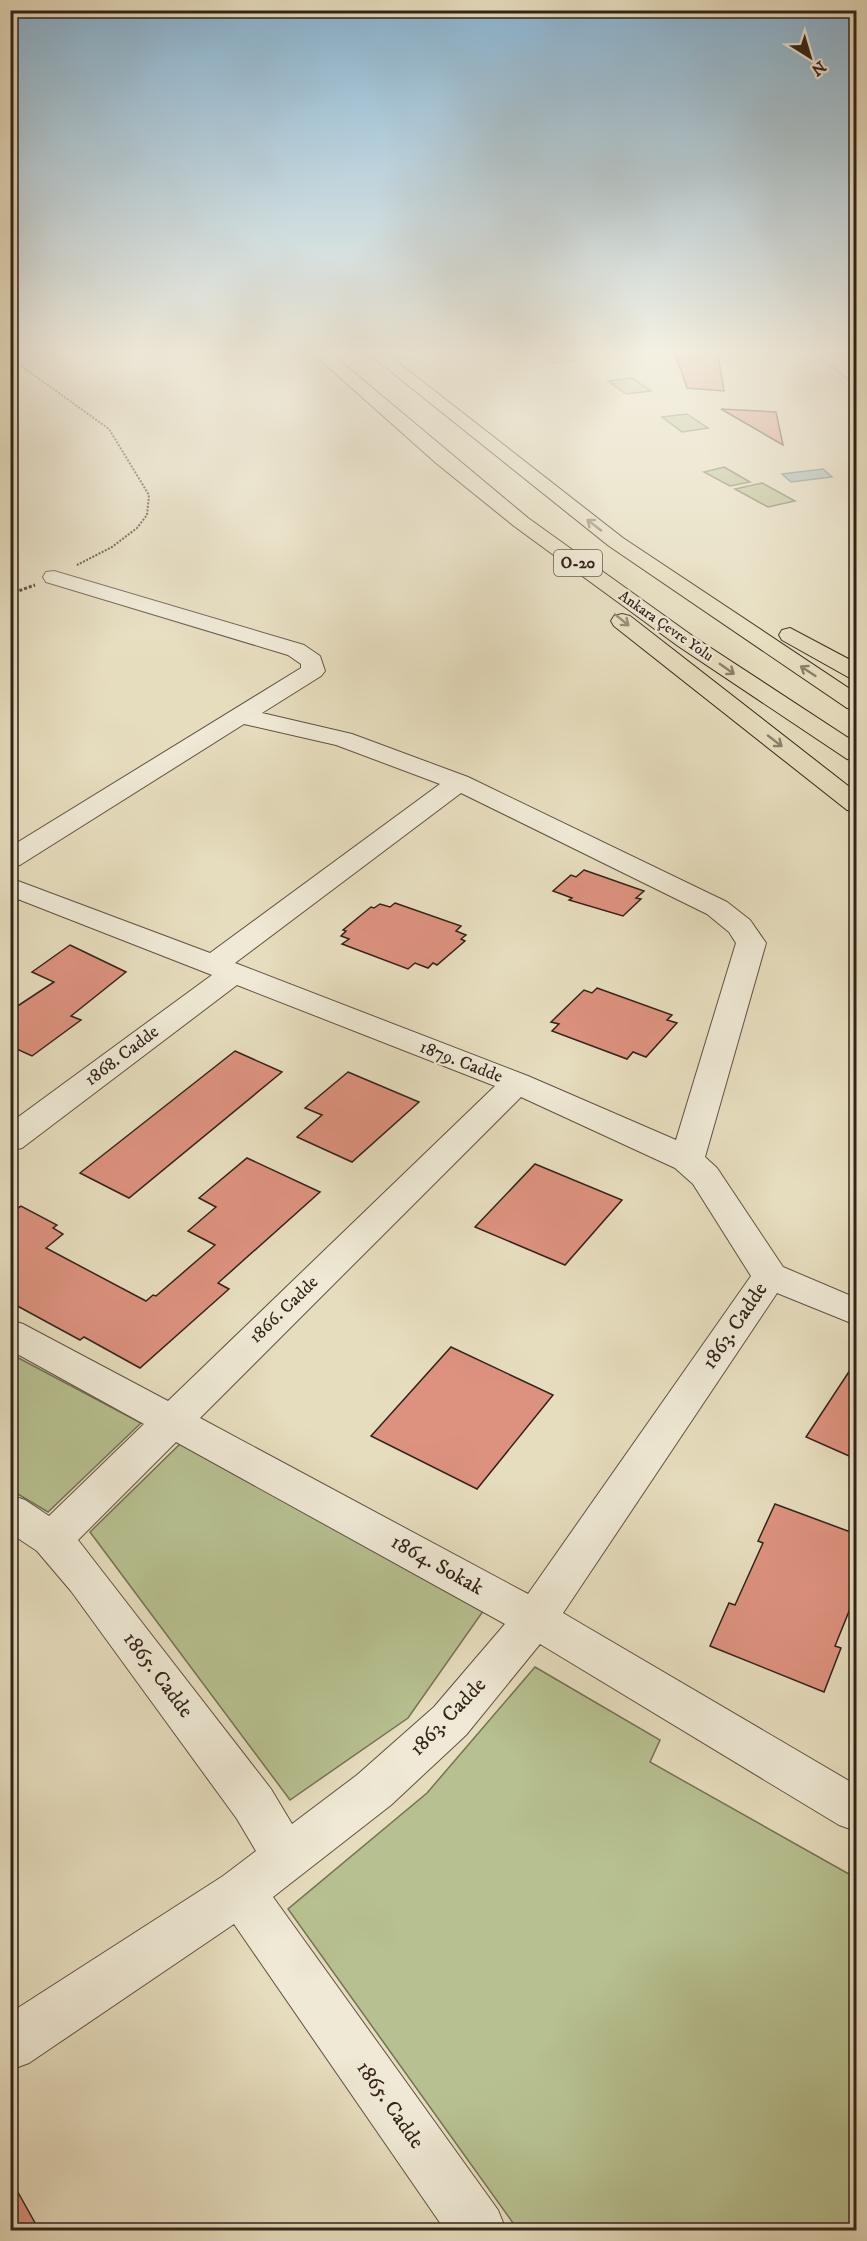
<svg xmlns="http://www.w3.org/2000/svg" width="867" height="2241" viewBox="0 0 867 2241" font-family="'IM FELL DW Pica',serif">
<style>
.green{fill:#b7c090;stroke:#757254;stroke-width:1.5}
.water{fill:#99baba;stroke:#707e7a;stroke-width:1.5}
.building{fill:#dd927f;stroke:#332319;stroke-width:1.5}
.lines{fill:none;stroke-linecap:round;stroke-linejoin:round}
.minor-casing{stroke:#605242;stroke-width:2}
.highway-casing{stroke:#332319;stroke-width:2}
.path-far1{stroke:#332319;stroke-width:2;stroke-dasharray:2 1.5;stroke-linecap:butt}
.path{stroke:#332319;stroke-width:3;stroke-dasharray:3 2;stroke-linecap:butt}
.minor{fill:#efe9d5;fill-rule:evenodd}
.highway{fill:#e6ddbe;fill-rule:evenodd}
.oneway{stroke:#8c806c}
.labels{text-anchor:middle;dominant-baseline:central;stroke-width:4.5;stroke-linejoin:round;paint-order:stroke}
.far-street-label{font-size:15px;fill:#332319;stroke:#efe9d5}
.shield{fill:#efe9d5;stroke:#6b5e51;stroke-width:1.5}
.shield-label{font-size:16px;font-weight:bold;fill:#332319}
.street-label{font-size:18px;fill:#332319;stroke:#efe9d5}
.near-street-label{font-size:21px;fill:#332319;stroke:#efe9d5}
</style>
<rect width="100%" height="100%" fill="#e6ddbe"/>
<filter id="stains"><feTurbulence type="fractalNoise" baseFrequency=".00333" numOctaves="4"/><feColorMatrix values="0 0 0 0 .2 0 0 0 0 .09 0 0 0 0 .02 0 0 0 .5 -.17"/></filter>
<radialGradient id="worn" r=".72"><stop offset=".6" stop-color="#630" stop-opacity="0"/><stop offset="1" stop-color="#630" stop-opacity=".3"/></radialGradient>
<g class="green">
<polygon points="536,350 563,350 577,360 553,363"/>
<polygon points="632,378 651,391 626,394 608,381"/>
<polygon points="687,414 708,428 682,432 662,417"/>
<polygon points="724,467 750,482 730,486 704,472"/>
<polygon points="762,483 795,501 768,507 735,489"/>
<polygon points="11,1354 141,1423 48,1512 11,1490"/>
<polygon points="180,1444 486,1607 408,1718 290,1800 90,1532"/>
<polygon points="535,1667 660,1740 650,1762 856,1878 856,2230 518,2230 288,1909 427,1793"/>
</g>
<polygon class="water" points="823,469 832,477 791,482 782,474"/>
<g class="building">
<polygon points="674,350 699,350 718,355 724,391 687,388"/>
<polygon points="721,409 776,412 783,445"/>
<polygon points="584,870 644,891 636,898 641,899 623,916 569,900 572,898 553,891 571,875 576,877"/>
<polygon points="395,903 461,926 456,931 466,935 461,939 465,941 437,965 433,963 428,968 415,963 408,969 342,944 349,939 341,936 346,931 343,930 371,907 374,908 380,904 390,907"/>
<polygon points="70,945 126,972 71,1016 81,1020 32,1056 10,1046 10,1011 54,982 32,972"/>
<polygon points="597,988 672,1015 667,1020 677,1023 646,1057 633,1052 627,1059 552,1031 559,1024 551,1022 584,990 592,993"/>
<polygon points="235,1051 282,1072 129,1198 80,1173"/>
<polygon points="348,1072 419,1102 352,1162 297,1137 322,1115 305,1108"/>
<polygon points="247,1158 320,1192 218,1283 229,1289 140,1368 84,1337 80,1340 10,1302 10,1213 21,1206 57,1225 53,1228 63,1234 46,1248 146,1301 153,1295 156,1296 215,1245 188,1231 216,1207 199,1198"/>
<polygon points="535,1164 622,1200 565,1265 475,1227"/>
<polygon points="451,1347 553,1395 477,1489 371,1436"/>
<polygon points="856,1361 856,1459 806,1437"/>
<polygon points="775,1504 856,1534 856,1594 835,1646 841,1648 824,1692 710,1646 729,1603 735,1605 763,1543 758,1541"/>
<polygon points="10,2178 39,2230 10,2230"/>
</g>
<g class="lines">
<g class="minor-casing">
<g id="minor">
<polygon points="811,350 829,350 856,368 856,381 850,380"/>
<path d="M54 571 304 645 320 656 325 671 321 676 262 713 352 734 468 777 727 902 750 920 766 943 705 1157 717 1168 783 1267 856 1298V1325L777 1293 563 1613 856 1785V1831L839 1825 540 1644 466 1735 391 1805 273 1897 498 2210 506 2230H445L234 1924 29 2063 10 2070V2013L223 1876 256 1851 237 1819 71 1591 37 1551 10 1533V1495L25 1500 49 1516 144 1424 10 1350V1320L23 1324 168 1401 495 1086 237 985 22 1148 10 1151V1123L212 975 10 896V878L210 953 440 784 336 745 244 724 20 865 10 867V847L301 668V664L288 655 46 582 43 577 46 572ZM461 793 707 914 729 932 736 943 676 1140 528 1076 235 963ZM521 1097 675 1168 693 1184 751 1276 528 1594 200 1418ZM176 1442 505 1624 434 1707 357 1775 292 1824 271 1789 78 1540Z"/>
</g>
</g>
<g class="highway-casing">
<g id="highway">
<polygon points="309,350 327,350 528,518 694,637 856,743 856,761 847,759 678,646 514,526 436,463"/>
<polygon points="364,350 382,350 623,538 856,693 856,710 847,708 609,546"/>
<polygon points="622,614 630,616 856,792 856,812 847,810 614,626 611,621 614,616"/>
<polygon points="790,628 856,663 856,679 848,677 782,640 779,635 782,630"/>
</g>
</g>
<polyline class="path-far1" points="10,358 109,429 149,495 147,515 137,528 112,547 77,565"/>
<polyline class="path" points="10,594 35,585"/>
<use href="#minor" class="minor"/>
<use href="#highway" class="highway"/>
</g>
<defs><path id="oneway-shaft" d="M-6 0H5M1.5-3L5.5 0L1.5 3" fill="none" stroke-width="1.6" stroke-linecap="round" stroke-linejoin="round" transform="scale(1.5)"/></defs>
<g class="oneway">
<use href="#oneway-shaft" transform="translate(594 525) rotate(-142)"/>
<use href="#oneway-shaft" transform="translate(622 620) rotate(39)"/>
<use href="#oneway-shaft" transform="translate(727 669) rotate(35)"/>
<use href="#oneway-shaft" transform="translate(808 671) rotate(-147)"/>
<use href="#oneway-shaft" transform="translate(775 741) rotate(38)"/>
</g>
<linearGradient id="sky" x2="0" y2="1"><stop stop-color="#88b6d6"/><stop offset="0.53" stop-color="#f4f0e2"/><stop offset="1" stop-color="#f4f0e2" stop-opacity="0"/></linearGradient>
<rect width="867" height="663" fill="url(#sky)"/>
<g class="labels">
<g class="far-street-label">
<text transform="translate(666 626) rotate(35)">Ankara Çevre Yolu</text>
</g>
<rect class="shield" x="554" y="550" width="48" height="26" rx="4.5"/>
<g class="shield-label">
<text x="578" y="563">O-20</text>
</g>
<g class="street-label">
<text transform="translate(122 1056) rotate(-37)">1868. Cadde</text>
<text transform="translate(461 1062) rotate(21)">1879. Cadde</text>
<text transform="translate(284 1310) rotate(-44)">1866. Cadde</text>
</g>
<g class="near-street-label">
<text transform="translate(735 1326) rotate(-56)">1863. Cadde</text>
<text transform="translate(437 1565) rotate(29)">1864. Sokak</text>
<text transform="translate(158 1675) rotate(53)">1865. Cadde</text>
<text transform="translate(448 1717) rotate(-46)">1863. Cadde</text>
<text transform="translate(390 2105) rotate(55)">1865. Cadde</text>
</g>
</g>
<rect width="867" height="2241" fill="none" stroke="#e6ddbe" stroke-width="36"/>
<rect x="12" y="12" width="843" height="2217" fill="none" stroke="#332319" stroke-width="3"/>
<rect x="18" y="18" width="831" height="2205" fill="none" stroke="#332319" stroke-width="1.5"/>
<g transform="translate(810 57) rotate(143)" stroke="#efe9d5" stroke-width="4.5" paint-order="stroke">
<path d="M0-4.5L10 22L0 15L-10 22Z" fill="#332319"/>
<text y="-9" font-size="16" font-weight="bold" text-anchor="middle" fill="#332319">N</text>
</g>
<rect width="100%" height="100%" filter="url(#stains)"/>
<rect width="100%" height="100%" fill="url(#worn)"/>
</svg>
